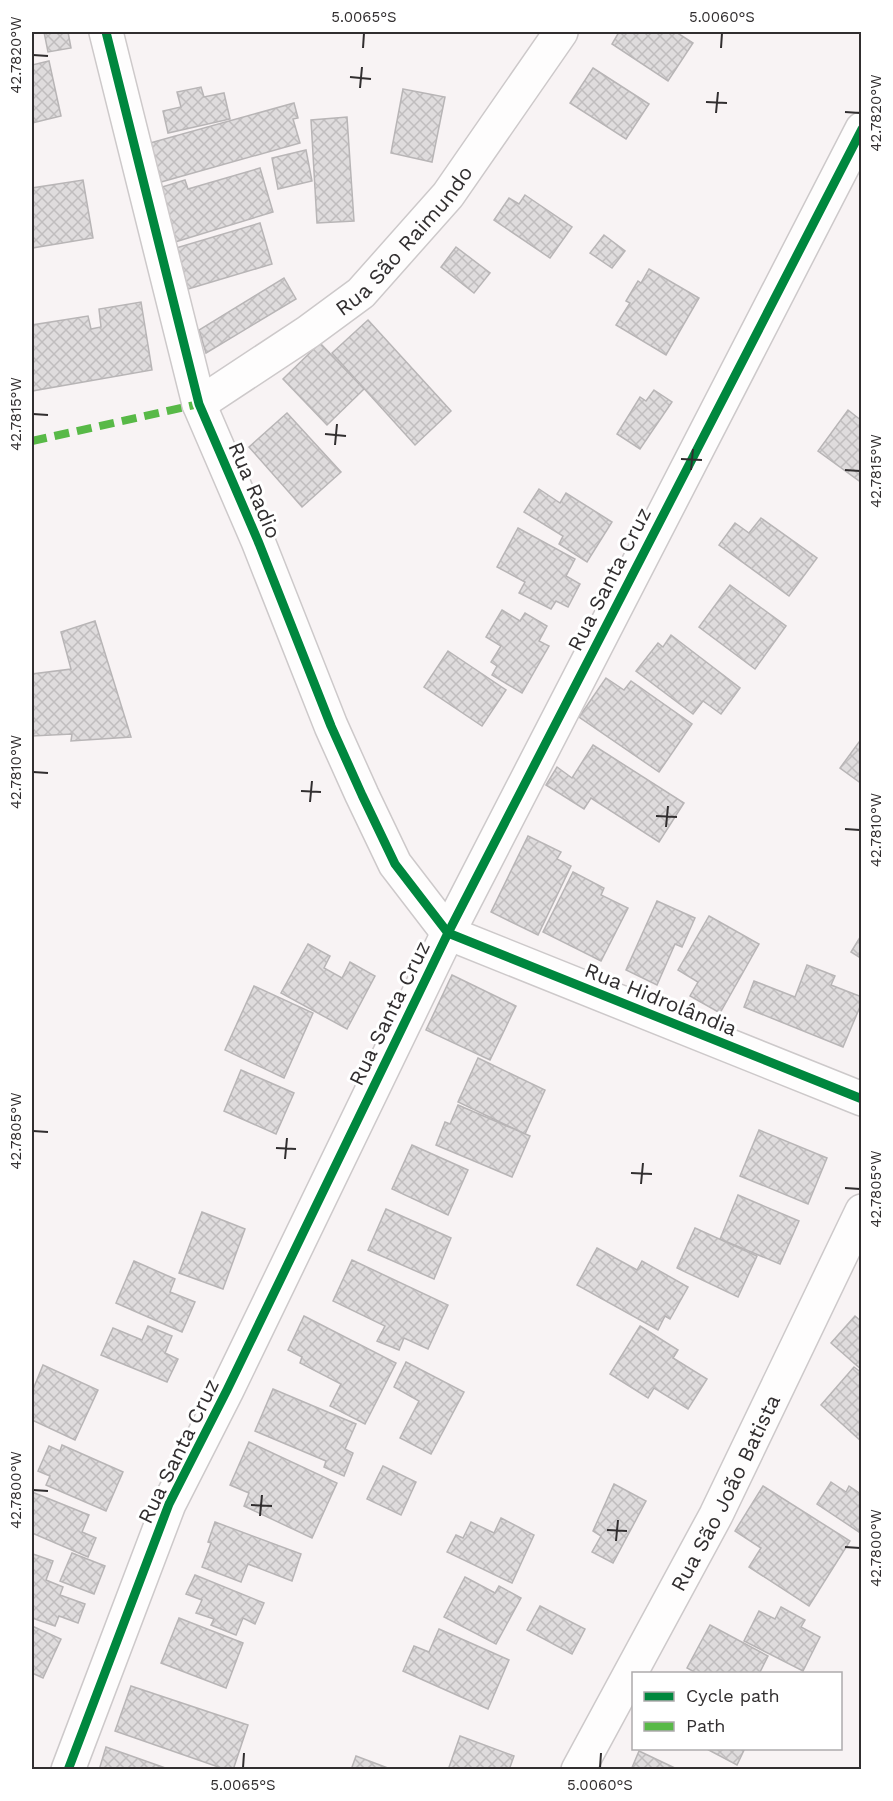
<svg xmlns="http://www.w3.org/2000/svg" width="893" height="1801" viewBox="0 0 893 1801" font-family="'Work Sans',sans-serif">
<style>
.building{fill:url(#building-cross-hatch);stroke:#b8b5b6;stroke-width:1.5}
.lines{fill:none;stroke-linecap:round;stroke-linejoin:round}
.minor-casing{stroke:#cdc9ca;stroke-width:36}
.minor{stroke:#fefdfd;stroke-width:33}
.quiet{stroke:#58b947;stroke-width:8;stroke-dasharray:15 8;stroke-linecap:butt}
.cycleway-casing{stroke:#fff;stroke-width:13}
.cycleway{stroke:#00873e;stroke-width:9}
.ticks{fill:none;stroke:#312e2f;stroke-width:2}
.labels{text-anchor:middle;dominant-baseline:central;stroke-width:6;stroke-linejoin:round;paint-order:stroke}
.street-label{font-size:21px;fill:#312e2f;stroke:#fff}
.neatline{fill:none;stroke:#312e2f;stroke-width:2}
.ticks-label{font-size:15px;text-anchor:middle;fill:#312e2f}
</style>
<defs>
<pattern id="building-cross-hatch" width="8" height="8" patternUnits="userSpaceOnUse" patternTransform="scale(1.5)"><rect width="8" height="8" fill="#dfdcdd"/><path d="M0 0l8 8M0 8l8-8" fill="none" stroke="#c0bdbe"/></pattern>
</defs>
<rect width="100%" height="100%" fill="#f8f3f4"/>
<g class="building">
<polygon points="44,32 68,32 71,48 48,52"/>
<polygon points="619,32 676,32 693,43 668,81 612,44"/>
<polygon points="49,61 61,116 32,123 32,65"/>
<polygon points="593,68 649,104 626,139 570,103"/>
<polygon points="201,87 204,97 224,93 230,119 168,133 163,111 181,107 177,92"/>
<polygon points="403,89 445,97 432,162 391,153"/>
<polygon points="294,103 298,118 293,119 300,143 161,182 150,143"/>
<polygon points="347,117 354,221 317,223 311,120"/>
<polygon points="306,150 312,181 278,189 272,158"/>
<polygon points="260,168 273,212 175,242 159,188 185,180 188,189"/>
<polygon points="83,180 93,238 32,248 32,188"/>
<polygon points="525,195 572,227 550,258 494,220 509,198 519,204"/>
<polygon points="260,223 272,264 188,289 176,248"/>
<polygon points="604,235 625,251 612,268 590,253"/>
<polygon points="456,247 490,273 474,293 441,267"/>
<polygon points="649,269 699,298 666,355 616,325 630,303 626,301 638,281 641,283"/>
<polygon points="284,278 296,299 206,353 199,330"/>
<polygon points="141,302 152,370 32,391 32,325 88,316 91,329 101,327 99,309"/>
<polygon points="368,320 451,411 415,445 332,353"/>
<polygon points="320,343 364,389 327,425 283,379"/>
<polygon points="654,390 672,402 640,449 617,434 640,397 646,401"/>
<polygon points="848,410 862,421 862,483 818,451"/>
<polygon points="287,413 341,472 302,507 249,447"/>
<polygon points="539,489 560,503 566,493 612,522 587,562 559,544 563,536 524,512"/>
<polygon points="761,518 817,558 789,596 719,545 735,523 749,533"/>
<polygon points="518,528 575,559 566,576 580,584 568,607 556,601 551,609 519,593 525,582 497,567"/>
<polygon points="730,585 786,626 755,669 699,627"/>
<polygon points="502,610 520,621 525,613 547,626 539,641 549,646 522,693 492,675 497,666 491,662 501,646 486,637"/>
<polygon points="95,621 131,737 71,741 72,734 32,736 32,674 71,669 61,632"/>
<polygon points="671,635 740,688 721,714 703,701 693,714 636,671 658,643 663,647"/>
<polygon points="448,651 506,690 482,726 424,687"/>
<polygon points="606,678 624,690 631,681 692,724 659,772 579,717"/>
<polygon points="862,738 862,784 840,768"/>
<polygon points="593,745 684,803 659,842 591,798 584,809 546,785 557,767 572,778"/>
<polygon points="528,836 561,852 557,859 571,866 538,935 491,912"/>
<polygon points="573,872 604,888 601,895 628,908 601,961 543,932"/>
<polygon points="657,901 695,918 682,947 675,944 657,985 626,970"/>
<polygon points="709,916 759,944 720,1013 690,996 698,982 678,970"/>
<polygon points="862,934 862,959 851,952"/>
<polygon points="308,944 330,956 324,968 342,978 350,962 375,976 347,1029 281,993"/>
<polygon points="807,965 835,976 831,985 862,997 862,1002 843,1047 744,1007 754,981 795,997"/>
<polygon points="452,975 516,1006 490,1060 426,1030"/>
<polygon points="254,986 313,1013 284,1078 225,1050"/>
<polygon points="478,1058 545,1090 525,1134 458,1102"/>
<polygon points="241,1070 294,1093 276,1134 224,1111"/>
<polygon points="458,1105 530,1136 512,1177 436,1145 445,1122 450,1124"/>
<polygon points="759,1130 827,1158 808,1204 740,1176"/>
<polygon points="412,1145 468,1170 448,1215 392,1189"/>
<polygon points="738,1195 799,1221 780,1264 720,1239"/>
<polygon points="386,1209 451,1238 434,1279 368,1250"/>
<polygon points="202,1212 245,1229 223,1289 179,1273"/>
<polygon points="695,1228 757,1256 738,1297 677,1268"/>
<polygon points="597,1248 637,1270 642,1261 688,1287 670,1319 665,1316 658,1330 577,1285"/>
<polygon points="352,1260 448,1305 428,1349 404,1338 399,1350 377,1341 385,1326 333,1301"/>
<polygon points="134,1261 175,1279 170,1292 195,1302 182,1332 116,1303"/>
<polygon points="304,1316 396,1363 365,1424 330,1406 341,1384 300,1363 302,1357 288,1350"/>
<polygon points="855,1316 862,1322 862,1370 831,1343"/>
<polygon points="148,1326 172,1336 165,1353 178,1359 167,1382 101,1355 113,1328 142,1340"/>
<polygon points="640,1326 678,1350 673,1358 707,1379 688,1409 654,1388 648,1398 610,1374"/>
<polygon points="406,1362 464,1392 431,1454 400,1438 419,1401 394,1387"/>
<polygon points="43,1365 98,1390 75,1440 32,1420 32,1392"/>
<polygon points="854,1367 862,1373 861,1441 821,1405"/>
<polygon points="273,1389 356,1424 345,1449 353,1453 344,1476 324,1467 326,1461 255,1431"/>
<polygon points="249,1442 337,1483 312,1538 244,1506 249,1493 230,1485"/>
<polygon points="62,1445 123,1472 106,1511 46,1485 50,1476 38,1471 49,1446 60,1451"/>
<polygon points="383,1466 416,1482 401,1515 367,1499"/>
<polygon points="831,1482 846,1492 849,1486 862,1495 862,1534 817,1504"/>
<polygon points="614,1484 646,1501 613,1563 592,1552 601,1536 593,1531"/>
<polygon points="763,1486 850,1541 809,1606 749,1567 761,1548 735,1531"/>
<polygon points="32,1492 89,1515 82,1532 96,1538 88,1557 32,1533"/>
<polygon points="501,1518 534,1535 512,1583 447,1552 456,1535 463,1538 471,1522 494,1533"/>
<polygon points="215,1522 301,1554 292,1581 248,1564 241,1582 202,1567 211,1543 208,1542"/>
<polygon points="72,1553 105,1566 94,1594 60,1581"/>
<polygon points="33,1554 53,1561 46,1580 63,1587 60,1595 85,1604 78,1623 59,1616 55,1626 32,1618"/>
<polygon points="195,1575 264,1603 255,1624 243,1618 236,1635 211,1625 214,1619 196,1613 202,1600 186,1594"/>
<polygon points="465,1577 495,1593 499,1586 521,1598 496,1644 444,1617"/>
<polygon points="540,1606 585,1629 572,1654 527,1630"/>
<polygon points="781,1607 805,1620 801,1627 820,1637 803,1671 744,1641 759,1611 775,1619"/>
<polygon points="179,1618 243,1643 226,1688 161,1663"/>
<polygon points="710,1625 768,1656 759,1674 698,1674 687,1668"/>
<polygon points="32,1626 61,1639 43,1678 32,1673"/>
<polygon points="439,1629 509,1660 488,1709 403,1671 414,1646 429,1652"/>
<polygon points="131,1686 248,1725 233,1770 227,1770 115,1731"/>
<polygon points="460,1736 514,1756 509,1770 448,1770"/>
<polygon points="106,1747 171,1770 99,1770"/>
<polygon points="705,1748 745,1748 737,1765"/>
<polygon points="639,1751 679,1770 631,1770"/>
<polygon points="356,1756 393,1770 351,1770"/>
</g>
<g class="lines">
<g class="minor-casing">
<g id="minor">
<polyline points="106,32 199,404 258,541 331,726 362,795 395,864 448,933 862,1099"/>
<path id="s1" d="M199 404 308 332 361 293 448 195 561 32"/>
<polyline points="68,1770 169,1504 227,1390 448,933 862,129"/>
<path id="s2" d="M578 1770 716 1515 862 1211"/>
</g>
</g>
<use href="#minor" class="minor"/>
<polyline class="quiet" points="32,441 199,404"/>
<g class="cycleway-casing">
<g id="cycleway">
<polyline points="106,32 199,404 258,541 331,726 362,795 395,864 448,933 862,1099"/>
<polyline points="68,1770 169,1504 227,1390 448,933 862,129"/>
</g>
</g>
<use href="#cycleway" class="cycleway"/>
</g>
<path class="ticks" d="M363 48 364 33M721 48 722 33M33 55 48 56M350 77 371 79M360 88 362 67M706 102 727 103M845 112 860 113M716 113 718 92M33 414 48 415M325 434 346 436M335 445 337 424M681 459 702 460M691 470 693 449M845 470 860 471M33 772 48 773M301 791 321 792M310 802 312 781M656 816 677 817M666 827 668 806M845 829 860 830M33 1131 48 1132M276 1148 296 1149M285 1159 287 1138M631 1173 652 1174M641 1184 643 1163M845 1188 860 1189M33 1490 48 1491M251 1505 272 1506M260 1516 262 1495M607 1530 627 1531M616 1541 618 1520M845 1547 860 1548M243 1768 244 1753M600 1768 601 1753"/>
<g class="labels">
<g class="street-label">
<text stroke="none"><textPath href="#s1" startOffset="264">Rua São Raimundo</textPath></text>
<text transform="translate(255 490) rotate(67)">Rua Radio</text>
<text transform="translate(609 579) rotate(-63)">Rua Santa Cruz</text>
<text transform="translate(661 999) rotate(22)">Rua Hidrolândia</text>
<text transform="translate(389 1013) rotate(-64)">Rua Santa Cruz</text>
<text transform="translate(178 1451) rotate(-64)">Rua Santa Cruz</text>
<text stroke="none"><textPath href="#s2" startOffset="314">Rua São João Batista</textPath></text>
</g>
</g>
<rect width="893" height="1801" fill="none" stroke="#ffffff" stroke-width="66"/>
<rect x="632" y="1672" width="210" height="78" fill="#ffffff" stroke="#adabac" stroke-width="1.5"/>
<rect x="644" y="1692" width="30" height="9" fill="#00873e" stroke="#adabac" stroke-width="1.5"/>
<text x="686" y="1702" font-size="18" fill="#312e2f">Cycle path</text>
<rect x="644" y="1722" width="30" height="9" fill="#58b947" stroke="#adabac" stroke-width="1.5"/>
<text x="686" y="1732" font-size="18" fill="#312e2f">Path</text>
<rect x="33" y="33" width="827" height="1735" class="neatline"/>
<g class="ticks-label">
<text x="364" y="22">5.0065°S</text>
<text x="722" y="22">5.0060°S</text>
<text transform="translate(16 55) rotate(-90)" y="5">42.7820°W</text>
<text transform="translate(876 113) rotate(-90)" y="5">42.7820°W</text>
<text transform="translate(16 414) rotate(-90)" y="5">42.7815°W</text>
<text transform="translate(876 471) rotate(-90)" y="5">42.7815°W</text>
<text transform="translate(16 772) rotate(-90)" y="5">42.7810°W</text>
<text transform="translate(876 830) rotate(-90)" y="5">42.7810°W</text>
<text transform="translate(16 1131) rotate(-90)" y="5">42.7805°W</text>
<text transform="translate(876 1189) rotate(-90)" y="5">42.7805°W</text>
<text transform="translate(16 1490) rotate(-90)" y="5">42.7800°W</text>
<text transform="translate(876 1548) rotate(-90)" y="5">42.7800°W</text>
<text x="243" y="1790">5.0065°S</text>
<text x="600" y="1790">5.0060°S</text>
</g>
</svg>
